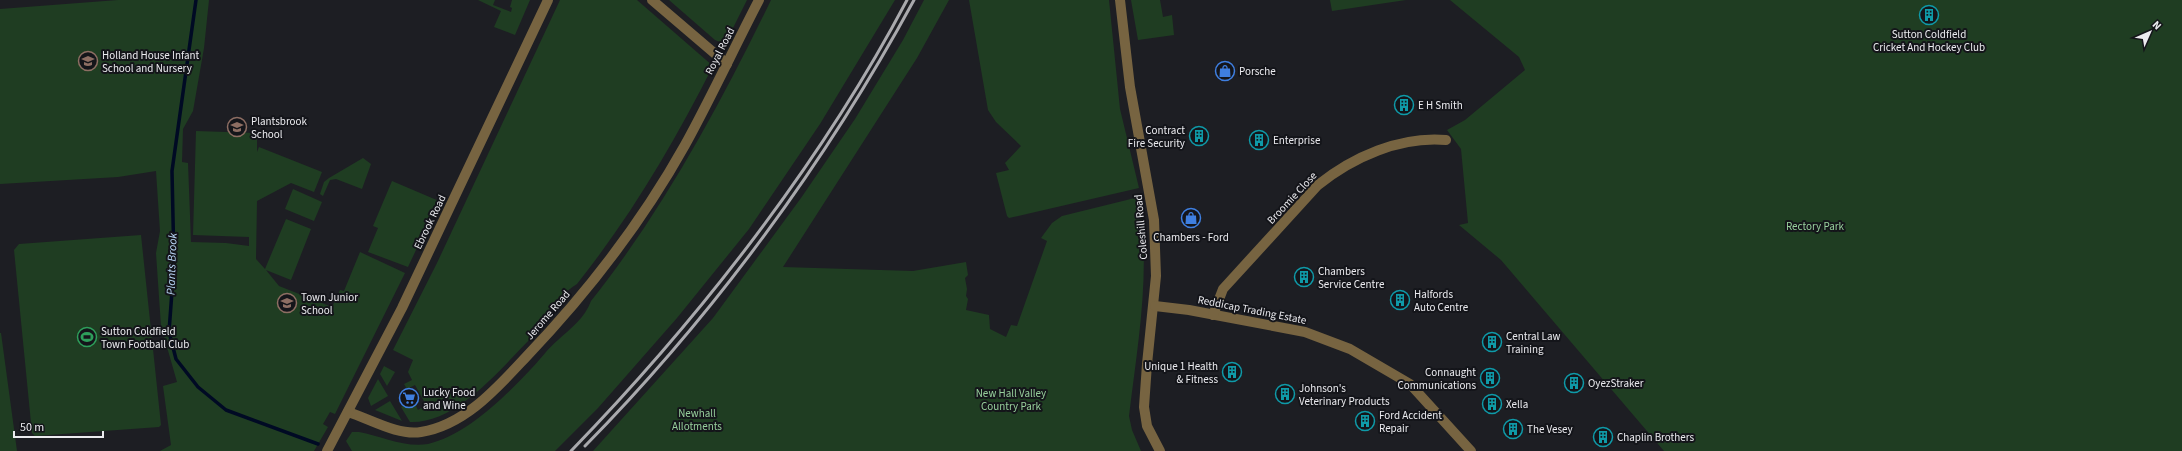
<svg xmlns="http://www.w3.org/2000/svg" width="2182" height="451" viewBox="0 0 2182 451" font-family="'Source Sans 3',sans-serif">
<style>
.green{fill:#1f3d22}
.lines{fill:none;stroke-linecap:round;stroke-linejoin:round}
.stream{stroke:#000a24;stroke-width:3.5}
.minor{stroke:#776441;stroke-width:10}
.rail{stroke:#a9a9ad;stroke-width:3}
.labels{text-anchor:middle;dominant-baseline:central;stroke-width:4;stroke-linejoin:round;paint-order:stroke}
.poi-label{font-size:11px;fill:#ebebef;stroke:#14151a;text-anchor:start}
.street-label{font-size:11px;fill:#ebebef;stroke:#14151a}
.park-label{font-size:11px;fill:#97cf9c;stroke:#14151a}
.water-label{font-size:12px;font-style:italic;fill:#bad7f8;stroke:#14151a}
</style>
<rect width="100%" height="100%" fill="#1d1e23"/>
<g class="green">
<polygon points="118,0 209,0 204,48 193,111 183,129 182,162 188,163 191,242 226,243 249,246 249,237 193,235 196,131 257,133 257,152 259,147 322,172 314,192 291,183 257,201 256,259 265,269 286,219 311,229 291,280 266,270 279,286 332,307 340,290 344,291 360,252 405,273 335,414 330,412 323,424 328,427 314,451 160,451 171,445 163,386 177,382 161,326 156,253 160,231 156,171 118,177 0,184 0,9"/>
<polygon points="478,0 495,0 493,5 511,12 512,8 510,7 512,0 530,0 515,35 494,27 501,11"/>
<path d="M560 0H637L713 66C674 143 631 216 577 284 566 291 554 302 547 313 541 321 539 329 532 337 502 367 457 424 410 422L401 407 413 400 418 410 426 405 415 385 407 389 404 384 412 380 408 372 413 360 393 350 437 263Z"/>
<polygon points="669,0 747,0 725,44 715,40"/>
<path d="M771 0H895L820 124 749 229 677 318 598 408 555 451H352L346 441 352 432H359C381 436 405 448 428 444 465 436 506 396 531 369 540 360 548 348 558 340 570 329 585 318 591 301 664 209 720 105 771 0Z"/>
<path d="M924 0H949L917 58 783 267 913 271 966 262 968 275 965 278 967 289 966 296 968 299 966 310 989 315 990 329 1006 337 1011 325 1017 326 1047 241 1041 238 1052 223 1062 216 1139 197C1151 273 1138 341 1129 416L1132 430 1141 451H593L713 318 801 198 855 119 903 40Z"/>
<polygon points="969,0 1109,0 1120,109 1139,188 1009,218 1007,216 996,173 1009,170 1005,163 1021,146 996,122 988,110"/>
<polygon points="1131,0 1160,0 1163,17 1172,15 1174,35 1138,40"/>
<polygon points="1330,0 1406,0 1332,11"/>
<polygon points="1450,0 2182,0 2182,451 1664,451 1501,260 1459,225 1468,223 1461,149 1447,130 1465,120 1525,70 1519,57"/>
<polygon points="363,158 371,164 362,189 336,179 330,180 323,196 320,194 324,182 329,178"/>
<polygon points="392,181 439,201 408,267 368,252 378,228 373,226"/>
<polygon points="293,189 322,202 314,221 285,209"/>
<polygon points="141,235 161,425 159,427 35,436 32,433 14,250 19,244"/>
<polygon points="0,333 1,333 17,451 0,451"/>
<polygon points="384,366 395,372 387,386 380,374"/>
<polygon points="378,379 388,396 371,406 368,398"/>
<polygon points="390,401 402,421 375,410"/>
</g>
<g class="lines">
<polyline class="stream" points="196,0 172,171 174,264 169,332 176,359 198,387 226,410 318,444"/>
<g class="minor">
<polyline points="652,0 727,64"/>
<polyline points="1120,0 1130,87 1154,220 1156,276 1147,364 1144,407 1147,426 1160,451"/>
<polyline points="1155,306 1189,310 1305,332 1350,349 1410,384 1471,451"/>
<path d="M1213 315 1223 289 1318 185C1353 157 1400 136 1446 140"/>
<path d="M348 412C370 419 398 436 421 432 465 425 497 388 526 357 587 293 642 222 685 145 711 98 734 48 759 0"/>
<polyline points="327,451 402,308 548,0"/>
</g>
<g class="rail">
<path d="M585 446C714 315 826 162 914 0"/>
<path d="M571 451C699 319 821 163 907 0"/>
</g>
</g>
<defs>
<g id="building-ring" transform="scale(1)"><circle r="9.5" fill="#14151a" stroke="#0f9aa8" stroke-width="1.5"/><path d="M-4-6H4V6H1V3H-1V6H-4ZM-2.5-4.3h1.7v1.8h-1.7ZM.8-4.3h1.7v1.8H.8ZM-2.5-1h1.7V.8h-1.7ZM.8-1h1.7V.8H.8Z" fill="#0f9aa8"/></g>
<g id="school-ring" transform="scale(1)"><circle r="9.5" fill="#14151a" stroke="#8d6e63" stroke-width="1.5"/><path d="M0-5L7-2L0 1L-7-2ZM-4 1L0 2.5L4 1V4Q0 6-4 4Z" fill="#8d6e63"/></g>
<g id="shop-ring" transform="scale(1)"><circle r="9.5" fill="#14151a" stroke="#3f7fe0" stroke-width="1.5"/><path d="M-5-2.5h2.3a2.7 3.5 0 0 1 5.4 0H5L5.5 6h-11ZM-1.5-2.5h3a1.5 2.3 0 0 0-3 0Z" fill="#3f7fe0"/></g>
<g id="stadium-ring" transform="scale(1)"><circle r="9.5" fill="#14151a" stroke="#2e9e5b" stroke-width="1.5"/><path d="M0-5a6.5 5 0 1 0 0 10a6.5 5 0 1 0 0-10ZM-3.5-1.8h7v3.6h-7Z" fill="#2e9e5b"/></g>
<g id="supermarket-ring" transform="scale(1)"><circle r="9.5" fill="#14151a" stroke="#3f7fe0" stroke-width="1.5"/><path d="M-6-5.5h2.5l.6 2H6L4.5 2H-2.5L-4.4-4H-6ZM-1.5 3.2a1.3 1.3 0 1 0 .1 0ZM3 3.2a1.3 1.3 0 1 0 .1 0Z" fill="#3f7fe0"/></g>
</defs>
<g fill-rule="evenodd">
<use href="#building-ring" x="1929" y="15"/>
<use href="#school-ring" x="88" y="61"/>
<use href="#shop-ring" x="1225" y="71"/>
<use href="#building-ring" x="1404" y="105"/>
<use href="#school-ring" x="237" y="127"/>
<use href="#building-ring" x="1199" y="136"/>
<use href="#building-ring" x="1259" y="140"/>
<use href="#shop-ring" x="1191" y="218"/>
<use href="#building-ring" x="1304" y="277"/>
<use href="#building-ring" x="1400" y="300"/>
<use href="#school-ring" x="287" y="303"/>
<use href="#stadium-ring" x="87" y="337"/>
<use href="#building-ring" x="1492" y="342"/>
<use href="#building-ring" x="1232" y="372"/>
<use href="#building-ring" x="1490" y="378"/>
<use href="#building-ring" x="1574" y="383"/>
<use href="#building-ring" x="1285" y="394"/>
<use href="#supermarket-ring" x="409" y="398"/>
<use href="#building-ring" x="1492" y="404"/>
<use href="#building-ring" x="1365" y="421"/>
<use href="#building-ring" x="1513" y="429"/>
<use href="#building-ring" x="1603" y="437"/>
</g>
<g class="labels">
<g class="poi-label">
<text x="1929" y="34" text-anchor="middle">Sutton Coldfield<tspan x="1929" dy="13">Cricket And Hockey Club</tspan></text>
<text x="102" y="55">Holland House Infant<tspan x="102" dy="13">School and Nursery</tspan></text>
<text x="1239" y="71">Porsche</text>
<text x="1418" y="105">E H Smith</text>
<text x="251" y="121">Plantsbrook<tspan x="251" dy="13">School</tspan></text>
<text x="1185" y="130" text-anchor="end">Contract<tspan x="1185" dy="13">Fire Security</tspan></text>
<text x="1273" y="140">Enterprise</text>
<text x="1191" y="237" text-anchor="middle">Chambers - Ford</text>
<text x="1318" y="271">Chambers<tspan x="1318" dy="13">Service Centre</tspan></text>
<text x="1414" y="294">Halfords<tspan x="1414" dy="13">Auto Centre</tspan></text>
<text x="301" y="297">Town Junior<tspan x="301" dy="13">School</tspan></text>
<text x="101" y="331">Sutton Coldfield<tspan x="101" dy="13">Town Football Club</tspan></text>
<text x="1506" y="336">Central Law<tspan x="1506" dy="13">Training</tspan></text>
<text x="1218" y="366" text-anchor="end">Unique 1 Health<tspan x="1218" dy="13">&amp; Fitness</tspan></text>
<text x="1476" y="372" text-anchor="end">Connaught<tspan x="1476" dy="13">Communications</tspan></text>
<text x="1588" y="383">OyezStraker</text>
<text x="1299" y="388">Johnson's<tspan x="1299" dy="13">Veterinary Products</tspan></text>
<text x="423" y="392">Lucky Food<tspan x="423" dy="13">and Wine</tspan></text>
<text x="1506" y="404">Xella</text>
<text x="1379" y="415">Ford Accident<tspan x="1379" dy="13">Repair</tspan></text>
<text x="1527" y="429">The Vesey</text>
<text x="1617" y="437">Chaplin Brothers</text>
</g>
<g class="street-label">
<text transform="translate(720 51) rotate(-63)">Royal Road</text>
<text transform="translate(1292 198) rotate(-47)">Broomie Close</text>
<text transform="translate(430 222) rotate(-64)">Ebrook Road</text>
<text transform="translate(1141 227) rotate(-95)">Coleshill Road</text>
<text transform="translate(1252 310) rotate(11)">Reddicap Trading Estate</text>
<text transform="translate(548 315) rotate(-49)">Jerome Road</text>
</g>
<g class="park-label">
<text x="1815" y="226">Rectory Park</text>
<text x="1011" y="393">New Hall Valley<tspan x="1011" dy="13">Country Park</tspan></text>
<text x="697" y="413">Newhall<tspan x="697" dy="13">Allotments</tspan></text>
</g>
<g class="water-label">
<text transform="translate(172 264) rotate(-88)">Plants Brook</text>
</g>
</g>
<g transform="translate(2150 32) rotate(45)" stroke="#14151a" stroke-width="3" paint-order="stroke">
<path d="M0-3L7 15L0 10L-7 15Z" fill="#ebebef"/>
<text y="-6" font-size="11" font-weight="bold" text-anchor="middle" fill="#ebebef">N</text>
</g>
<path d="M14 431v6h89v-6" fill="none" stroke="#ebebef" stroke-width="2"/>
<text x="20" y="431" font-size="12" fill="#ebebef" stroke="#14151a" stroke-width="3" paint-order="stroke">50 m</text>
</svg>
